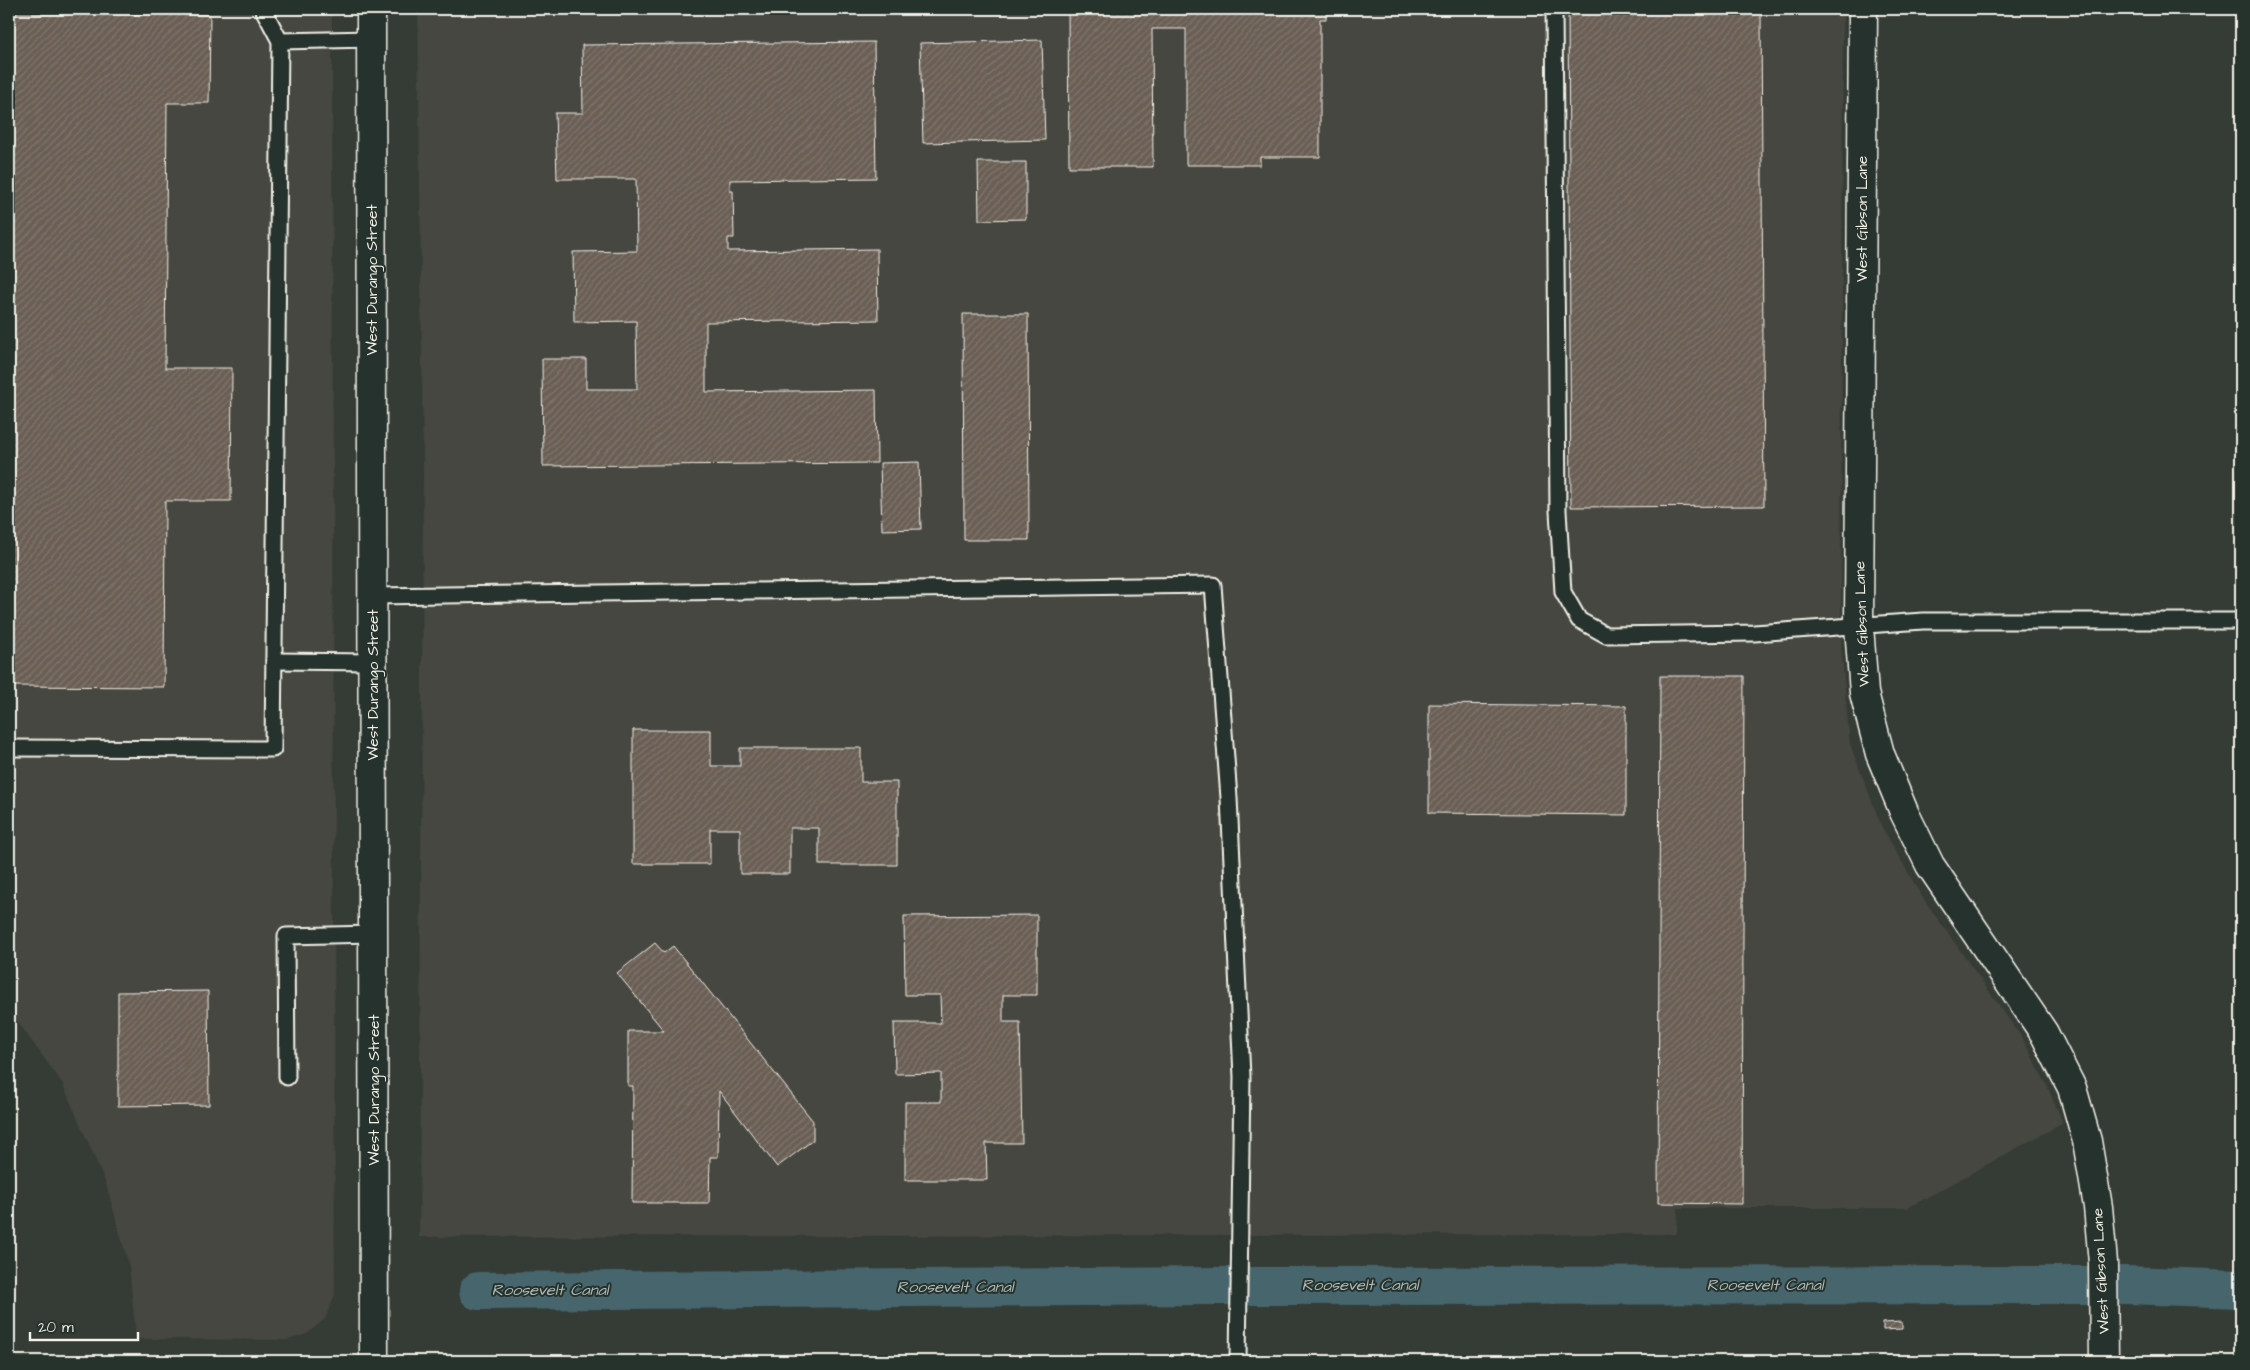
<svg xmlns="http://www.w3.org/2000/svg" width="2250" height="1370" viewBox="0 0 2250 1370" font-family="'Architects Daughter',sans-serif">
<style>
.built{fill:#44463f}
.lines{fill:none;stroke-linecap:round;stroke-linejoin:round}
.canal{stroke:#47656d;stroke-width:38}
.building{fill:url(#building-hatch);stroke:#f4f1e8}
.lane-casing{stroke:#f4f1e8;stroke-width:19}
.street-casing{stroke:#f4f1e8;stroke-width:31}
.secondary-casing{stroke:#f4f1e8;stroke-width:31}
.lane{stroke:#26332d;stroke-width:15}
.street{stroke:#26332d;stroke-width:28}
.secondary{stroke:#26332d;stroke-width:28}
.labels{text-anchor:middle;dominant-baseline:central;stroke-width:4;stroke-linejoin:round;paint-order:stroke}
.street-label{font-size:15px;fill:#f4f1e8;stroke:#26332d}
.water-label{font-size:16px;font-style:italic;fill:#afb9b7;stroke:#26332d}
</style>
<defs>
<pattern id="building-hatch" width="6" height="6" patternUnits="userSpaceOnUse" patternTransform="scale(1.25)"><rect width="6" height="6" fill="#6a5e55"/><path d="M-1 1l2-2M0 6l6-6M5 7l2-2" fill="none" stroke="#80766d"/></pattern>
</defs>
<rect width="100%" height="100%" fill="#343c35"/>
<filter id="ink" filterUnits="userSpaceOnUse"><feTurbulence type="fractalNoise" baseFrequency=".02" numOctaves="2"/><feDisplacementMap in="SourceGraphic" scale="10" xChannelSelector="R" yChannelSelector="G"/><feConvolveMatrix kernelMatrix="1 2 1 2 8 2 1 2 1" color-interpolation-filters="sRGB"/></filter>
<g filter="url(#ink)">
<g class="built">
<polygon points="9,9 332,9 335,1295 325,1319 307,1334 288,1340 136,1339 129,1266 106,1184 62,1083 9,1010"/>
<polygon points="418,9 1843,9 1841,646 1850,744 1882,827 1921,895 2023,1039 2047,1085 2063,1123 1908,1208 1678,1208 1677,1234 419,1237 423,475"/>
</g>
<g class="lines">
<polyline class="canal" points="478,1291 1217,1286 2127,1285 2241,1289"/>
</g>
<g class="building">
<polygon points="1068,9 1326,9 1326,19 1320,19 1320,157 1260,157 1260,165 1186,165 1186,29 1152,29 1153,167 1069,167"/>
<polygon points="1568,9 1761,9 1764,506 1571,507"/>
<polygon points="9,13 210,15 209,103 167,103 165,368 232,368 231,501 165,501 164,687 9,686"/>
<polygon points="1042,40 1045,140 923,143 920,43"/>
<polygon points="874,42 876,178 730,180 730,191 733,191 734,238 728,238 728,251 877,249 878,320 706,322 706,392 876,390 877,463 543,466 542,359 586,359 586,389 637,389 636,321 574,322 573,252 637,251 636,179 557,179 555,113 583,113 582,45"/>
<polygon points="978,162 1026,162 1026,219 979,220"/>
<polygon points="963,314 1028,314 1029,540 964,540"/>
<polygon points="919,462 921,529 882,530 880,463"/>
<polygon points="1660,676 1744,676 1742,1204 1658,1203"/>
<polygon points="1429,704 1626,706 1626,815 1429,813"/>
<polygon points="633,730 711,730 711,766 740,766 740,748 861,748 861,782 897,782 897,865 819,865 819,828 790,828 790,874 740,874 740,829 710,829 710,864 633,864"/>
<polygon points="1037,915 1037,995 1003,995 1003,1022 1020,1022 1022,1143 986,1143 987,1180 905,1180 905,1102 941,1102 941,1073 895,1074 894,1023 941,1023 940,995 905,995 904,916"/>
<polygon points="655,943 664,953 673,946 813,1121 813,1140 777,1167 719,1091 718,1157 710,1157 709,1203 632,1203 633,1086 628,1086 628,1031 664,1031 617,973"/>
<polygon points="208,991 209,1105 118,1106 118,992"/>
<polygon points="1902,1322 1902,1329 1883,1330 1883,1323"/>
</g>
<g class="lines">
<g class="lane-casing">
<g id="lane">
<polyline points="1554,9 1558,511 1563,592 1579,620 1606,635 1754,633 1923,621 2241,621"/>
<polyline points="280,41 371,39"/>
<polyline points="372,596 1213,585 1229,798 1242,1077 1238,1361"/>
<polyline points="274,661 373,662"/>
<polyline points="9,748 273,749 280,41 263,9"/>
<polyline points="287,1077 286,936 373,934"/>
</g>
</g>
<g class="street-casing">
<polyline id="street" points="1863,9 1859,626 1864,693 1880,754 1904,812 1930,865 2044,1033 2072,1088 2087,1141 2098,1207 2103,1263 2104,1361"/>
</g>
<g class="secondary-casing">
<polyline id="secondary" points="371,9 374,1361"/>
</g>
<use href="#lane" class="lane"/>
<use href="#street" class="street"/>
<use href="#secondary" class="secondary"/>
</g>
</g>
<g class="labels">
<g class="street-label">
<text transform="translate(1862 219) rotate(-90)">West Gibson Lane</text>
<text transform="translate(372 280) rotate(-90)">West Durango Street</text>
<text transform="translate(1862 624) rotate(-92)">West Gibson Lane</text>
<text transform="translate(373 685) rotate(-90)">West Durango Street</text>
<text transform="translate(374 1090) rotate(-90)">West Durango Street</text>
<text transform="translate(2101 1271) rotate(-93)">West Gibson Lane</text>
</g>
<g class="water-label">
<text x="1360" y="1285">Roosevelt Canal</text>
<text x="1765" y="1285">Roosevelt Canal</text>
<text x="955" y="1287">Roosevelt Canal</text>
<text x="550" y="1290">Roosevelt Canal</text>
</g>
</g>
<rect width="2250" height="1370" fill="none" stroke="#26332d" stroke-width="30"/>
<rect x="15" y="15" width="2220" height="1340" fill="none" stroke="#f4f1e8" stroke-width="2" filter="url(#ink)"/>
<path d="M30 1332v8h108v-8" fill="none" stroke="#f4f1e8" stroke-width="2.5"/>
<text x="38" y="1332" font-size="15" fill="#f4f1e8" stroke="#26332d" stroke-width="4" paint-order="stroke">20 m</text>
</svg>
